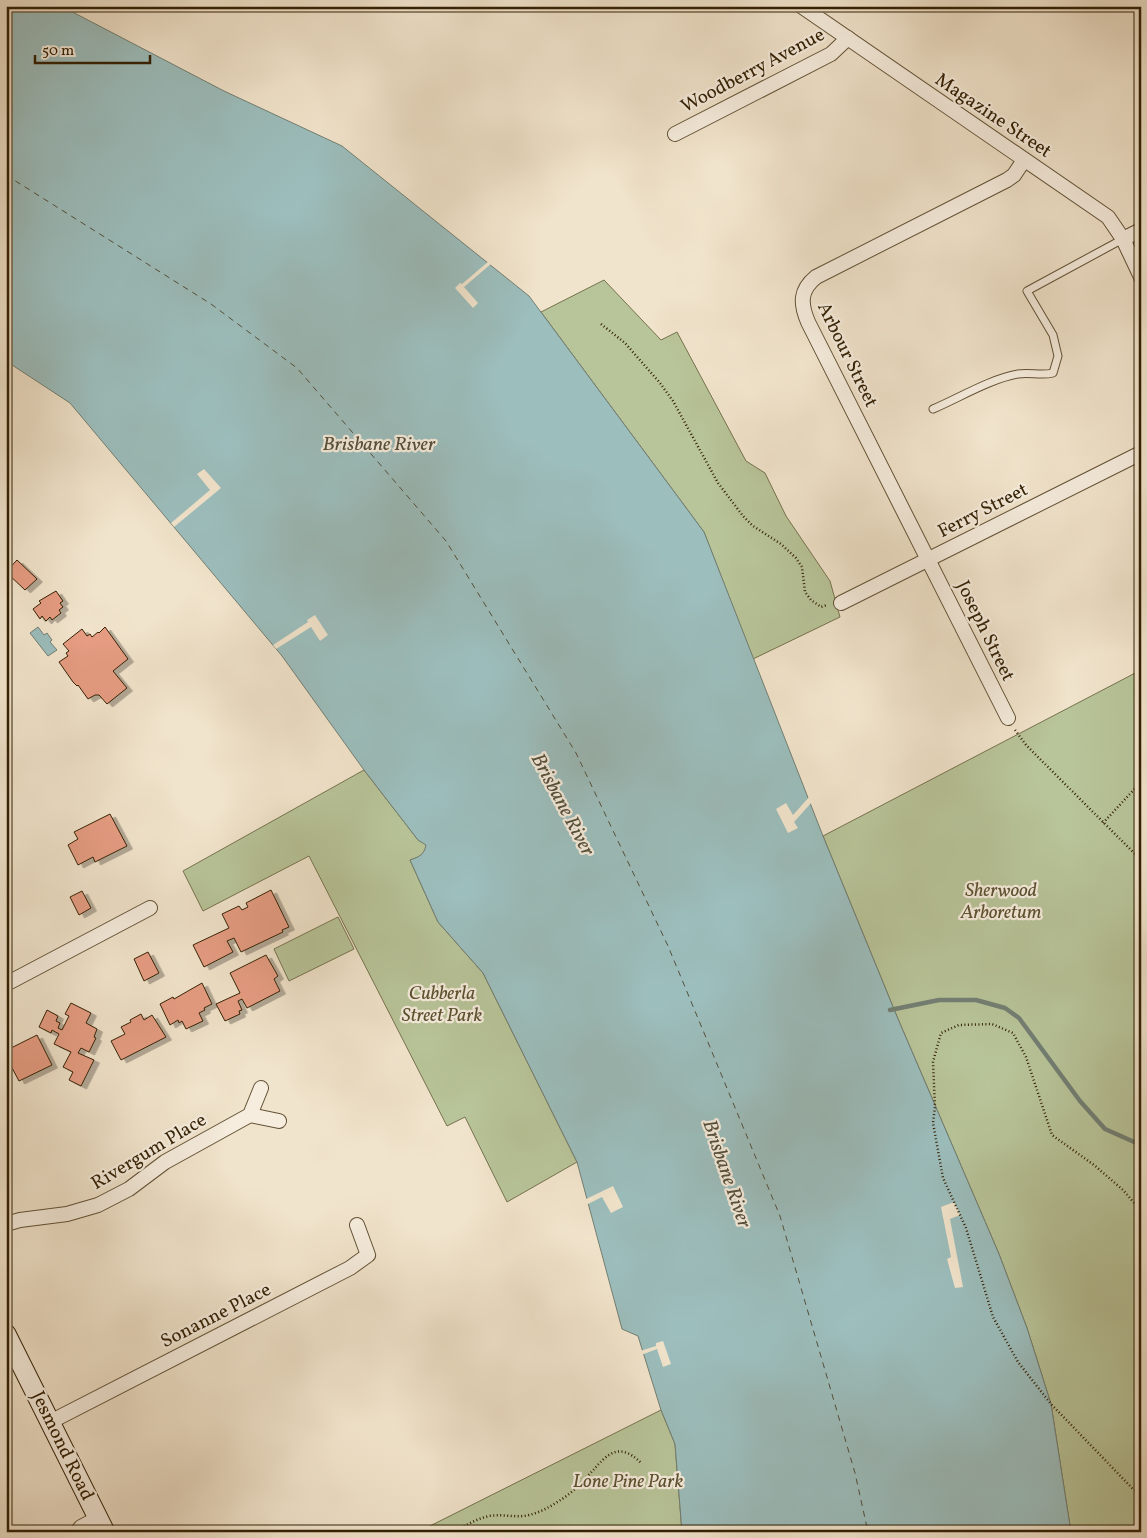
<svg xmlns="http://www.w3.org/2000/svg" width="1147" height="1538" viewBox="0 0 1147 1538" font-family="Vollkorn,serif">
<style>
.green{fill:#b8c499;stroke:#76724e}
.water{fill:#9cbebd;stroke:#727f73}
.pier{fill:#f1e4cc}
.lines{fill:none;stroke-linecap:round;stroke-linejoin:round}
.stream{stroke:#727f73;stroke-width:4.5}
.ferry{stroke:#524f3c;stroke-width:1;stroke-dasharray:6 5;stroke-linecap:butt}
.building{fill:#e79d83;stroke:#332004;filter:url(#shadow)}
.lane-casing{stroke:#625136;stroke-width:9}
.street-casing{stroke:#625136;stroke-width:16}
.secondary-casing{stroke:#332004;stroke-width:21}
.path{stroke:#332004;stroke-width:2.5;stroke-dasharray:1 2.5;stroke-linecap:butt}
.lane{stroke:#f6edde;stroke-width:7}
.street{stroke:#f6edde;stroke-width:14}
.secondary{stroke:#f6edde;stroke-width:19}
.labels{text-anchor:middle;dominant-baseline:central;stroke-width:4.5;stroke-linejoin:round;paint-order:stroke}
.street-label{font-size:19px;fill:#332004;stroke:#f6edde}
.park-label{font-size:19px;font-style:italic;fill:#5b5131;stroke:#f6edde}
.water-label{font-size:20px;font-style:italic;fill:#524f3c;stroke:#f6edde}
</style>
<defs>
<filter id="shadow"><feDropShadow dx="5.5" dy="3" stdDeviation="0" flood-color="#0004"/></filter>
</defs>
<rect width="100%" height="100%" fill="#f1e4cc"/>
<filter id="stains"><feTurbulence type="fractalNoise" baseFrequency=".004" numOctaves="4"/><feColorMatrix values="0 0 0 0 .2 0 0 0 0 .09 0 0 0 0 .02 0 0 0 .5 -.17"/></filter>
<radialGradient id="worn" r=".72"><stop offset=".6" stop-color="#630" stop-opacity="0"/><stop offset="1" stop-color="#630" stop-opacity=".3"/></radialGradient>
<g class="green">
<polygon points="604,280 661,340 677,332 746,461 765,473 786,516 830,581 840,617 753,659 704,532 541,312"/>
<polygon points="1141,670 1141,1532 1071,1532 1051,1404 1027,1328 999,1254 898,1019 823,836"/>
<path d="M364 770 418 840 427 845C424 855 419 857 410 860L438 922 483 973 577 1162 507 1202 465 1117 447 1126 309 856 203 911 183 871Z"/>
<polygon points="338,917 354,949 289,981 274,949"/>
<polygon points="661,1410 675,1444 682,1532 418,1532"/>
</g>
<g class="water">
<path d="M6 6H61L224 91 342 146 529 296 704 532 823 836 898 1019 999 1254 1027 1328 1051 1404 1071 1532H682L675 1444 661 1410 638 1336 622 1329 577 1162 483 973 438 922 410 860C419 857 424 855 426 845L418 840 364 770 282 656 70 403 6 361Z"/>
<polygon points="38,627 44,635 47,633 52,640 50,642 57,650 48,656 30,633"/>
</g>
<g class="pier">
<polygon points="489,261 492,263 464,287 478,303 473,308 455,288 460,283 462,284"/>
<polygon points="204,469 221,488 174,527 171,523 210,490 197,474"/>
<polygon points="315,615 328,635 320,641 311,627 276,649 273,645 308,622 307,620"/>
<polygon points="810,796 812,802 794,822 798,828 788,833 776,809 786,803 793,815"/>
<polygon points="613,1186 623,1207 611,1213 602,1197 586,1205 584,1200"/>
<polygon points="954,1202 960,1215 950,1219 963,1287 955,1288 947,1259 951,1257 941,1207"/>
<polygon points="663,1341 671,1364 663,1367 657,1349 641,1355 640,1351 656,1346 656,1343"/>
</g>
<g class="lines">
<g class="stream">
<polyline points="890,1010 939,1000 976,1000 1005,1008 1019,1018 1080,1101 1105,1129 1141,1145"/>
<polyline points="663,1532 681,1528"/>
</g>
<polyline class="ferry" points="6,175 211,304 297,368 446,541 576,753 668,946 780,1216 855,1473 868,1532"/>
</g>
<g class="building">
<polygon points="17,560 37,579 25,590 6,572"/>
<polygon points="56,591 63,601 60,603 63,607 59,610 61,613 52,620 50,617 46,621 42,616 40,619 33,609 41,603 39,601"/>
<polygon points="105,627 128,659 113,671 127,688 107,704 99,695 95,695 88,699 78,685 77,686 73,682 59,662 68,656 66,653 69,651 63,644 82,629 87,636 90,634 92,637 98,632 99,633"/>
<polygon points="110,814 127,846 95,862 93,857 78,865 68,845 78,839 74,832"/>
<polygon points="271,890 289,927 282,930 283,932 241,952 234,938 227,941 233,952 204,967 193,945 229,928 222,914 239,906 242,910 248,907 246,903"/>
<polygon points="82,891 91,908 79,915 70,897"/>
<polygon points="148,952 159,973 144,981 134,959"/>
<polygon points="266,955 278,976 274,979 280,991 247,1008 242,999 238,1001 242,1010 239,1011 240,1014 225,1021 216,1004 240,993 230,973"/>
<polygon points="202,983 212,1004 204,1008 205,1010 199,1013 203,1021 186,1029 182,1021 179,1023 178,1020 170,1025 160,1004 173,997 174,999"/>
<polygon points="71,1003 91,1013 86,1023 97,1029 94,1037 96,1038 89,1052 81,1048 78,1053 94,1060 81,1086 69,1080 73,1072 63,1067 71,1052 54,1044 59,1034 52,1030 51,1033 39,1027 47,1010 58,1016 56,1021 60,1023 58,1028 62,1030 69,1016 65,1014"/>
<polygon points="141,1014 144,1020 152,1015 166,1037 121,1060 111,1041 125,1034 121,1027 131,1022 130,1020"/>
<polygon points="37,1035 52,1065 19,1081 11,1066 7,1068 6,1065 6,1047 7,1050"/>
</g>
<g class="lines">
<g class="lane-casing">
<path id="lane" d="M933 409C959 398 990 379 1018 374 1030 372 1041 376 1053 373L1058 356 1053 335 1027 291 1123 239"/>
</g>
<g class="street-casing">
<g id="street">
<polyline points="801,6 1108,217 1123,239 1141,277"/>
<polyline points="675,134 831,54 848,38"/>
<polyline points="1123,239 1141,230"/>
<polyline points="841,603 1141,453"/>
<path d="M1008 718 808 322C800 303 800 290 816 277L1007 180 1014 175 1024 160"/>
<polyline points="6,984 150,908"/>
<polyline points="250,1115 279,1121"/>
<polyline points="6,1224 20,1220 67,1214 98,1205 129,1189 165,1162 250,1115 261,1088"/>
<polyline points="50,1422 350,1268 368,1255 357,1225"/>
<polyline points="77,1532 81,1527 98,1518"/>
</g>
</g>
<g class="secondary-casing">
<polyline id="secondary" points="6,1334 105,1532"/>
</g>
<g class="path">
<polyline points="601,324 625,343 660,383 673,401 718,483 743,516 753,526 781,544 796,558 802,567 805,592 811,600 821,607 827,605"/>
<polyline points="1015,730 1026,745 1141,860"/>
<polyline points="1103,823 1141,782"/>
<polyline points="1141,1211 1123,1190 1094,1165 1052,1135 1026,1057 1013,1033 992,1024 959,1025 941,1033 933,1062 935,1107 933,1123 943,1178 966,1228 993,1317 1018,1362 1051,1404 1132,1488 1141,1493"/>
<path d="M455 1532C466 1525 476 1519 489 1516 501 1514 512 1517 524 1516 537 1514 548 1508 559 1501 567 1496 576 1489 582 1482 602 1463 614 1435 642 1464"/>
</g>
<use href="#lane" class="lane"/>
<use href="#street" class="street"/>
<use href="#secondary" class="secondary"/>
</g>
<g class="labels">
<g class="street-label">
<text transform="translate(753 71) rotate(-28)">Woodberry Avenue</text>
<text transform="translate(993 116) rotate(34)">Magazine Street</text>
<text transform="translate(847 355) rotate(64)">Arbour Street</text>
<text transform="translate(983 511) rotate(-27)">Ferry Street</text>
<text transform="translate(985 631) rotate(64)">Joseph Street</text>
<text transform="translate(149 1152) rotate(-31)">Rivergum Place</text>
<text transform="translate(216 1316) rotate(-27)">Sonanne Place</text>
<text transform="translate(62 1446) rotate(64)">Jesmond Road</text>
</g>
<g class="park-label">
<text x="1001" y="891">Sherwood<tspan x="1001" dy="22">Arboretum</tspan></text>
<text x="442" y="994">Cubberla<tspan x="442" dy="22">Street Park</tspan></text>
<text x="628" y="1482">Lone Pine Park</text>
</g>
<g class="water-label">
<text x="379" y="445">Brisbane River</text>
<text transform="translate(562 805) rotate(62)">Brisbane River</text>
<text transform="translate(726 1174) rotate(71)">Brisbane River</text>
</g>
</g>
<rect width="1147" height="1538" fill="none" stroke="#f1e4cc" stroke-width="25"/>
<rect x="8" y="8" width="1132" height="1523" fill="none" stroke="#332004" stroke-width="2.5"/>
<rect x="12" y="12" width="1122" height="1513" fill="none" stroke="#332004"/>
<path d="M35 55v8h115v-8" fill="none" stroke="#332004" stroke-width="2.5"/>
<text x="42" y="55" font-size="15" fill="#332004" stroke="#f6edde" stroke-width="4" paint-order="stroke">50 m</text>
<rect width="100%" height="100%" filter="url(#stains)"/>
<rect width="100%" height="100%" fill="url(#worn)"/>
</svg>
